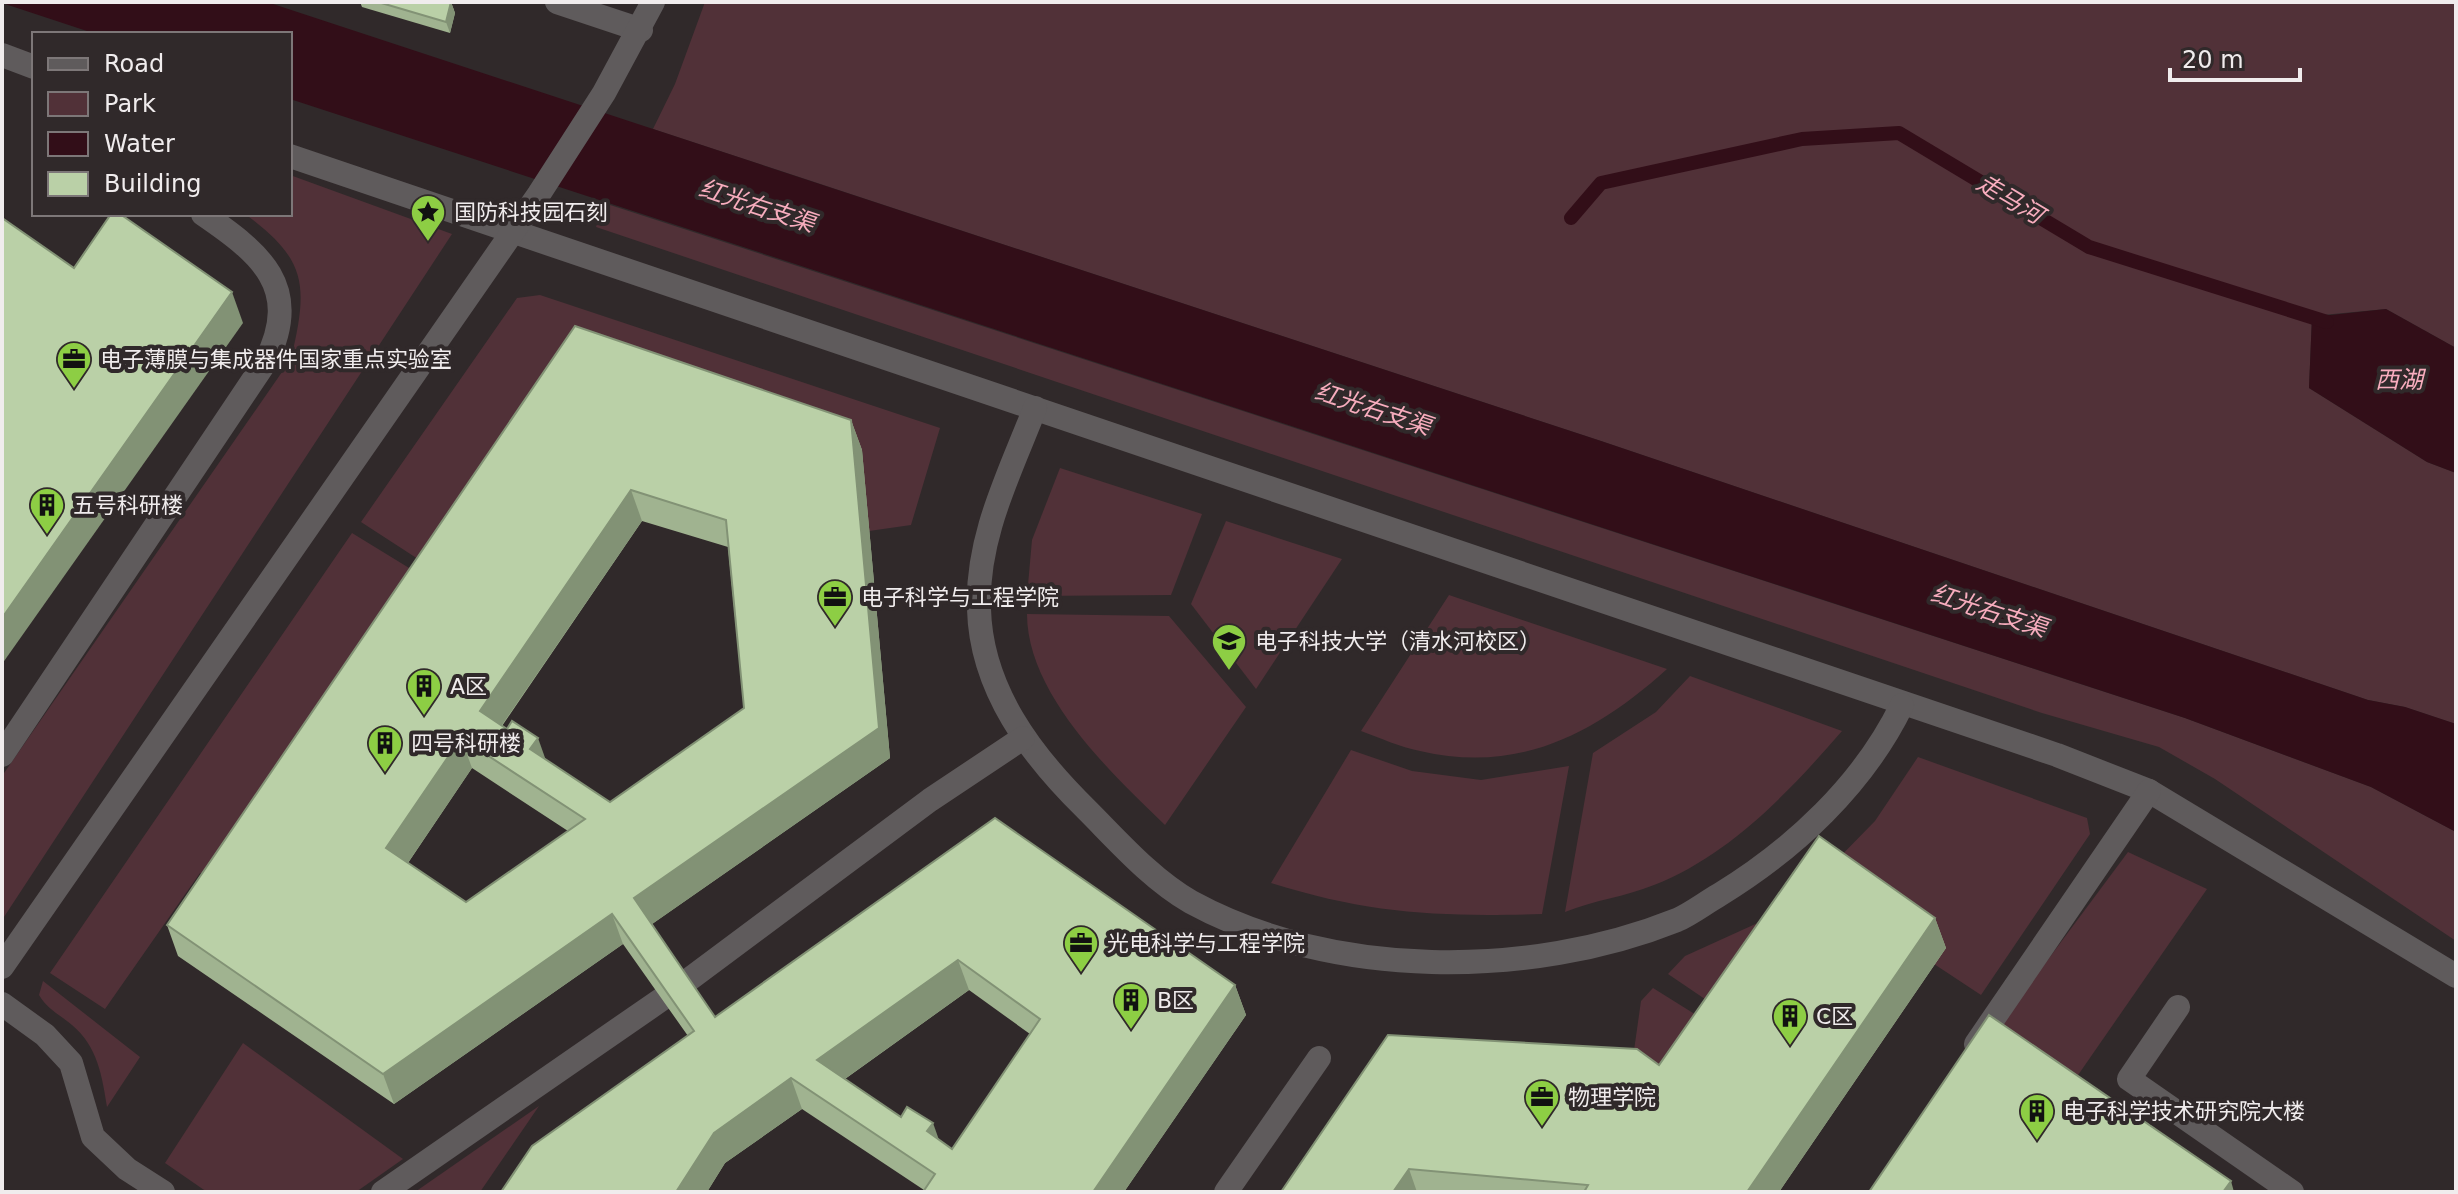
<svg xmlns="http://www.w3.org/2000/svg" width="2458" height="1194" viewBox="0 0 2458 1194" font-family="'DejaVu Sans','Noto Sans SC',sans-serif">
<style>
.green{fill:#513138}
.water{fill:#320e18}
.lines{fill:none;stroke-linecap:round;stroke-linejoin:round}
.stream{stroke:#320e18;stroke-width:14}
.minor{stroke:#5f5b5c;stroke-width:24}
.wall{fill:#a0b390;fill-rule:evenodd}
.shaded-wall{fill:#829275}
.building{fill:#bad0a7;stroke:#829275;stroke-width:2;fill-rule:evenodd}
.labels{text-anchor:middle;dominant-baseline:central;stroke-width:8;stroke-linejoin:round;paint-order:stroke}
.poi-label{font-size:22px;fill:#f0eced;stroke:#30292a;text-anchor:start}
.water-label{font-size:24px;font-style:italic;fill:#f8adbe;stroke:#30292a}
</style>
<rect width="100%" height="100%" fill="#30292a"/>
<g class="green">
<polygon points="705,2 2456,2 2456,348 2386,309 2312,316 2309,388 2427,462 2456,473 2456,724 2405,707 2368,700 1601,441 653,129 675,84"/>
<path d="M290 175 452 234 2 920V776L291 359C308 286 308 260 245 214H290Z"/>
<polygon points="604,203 2185,718 2371,787 2456,832 2456,941 2215,779 2159,747 2042,713 596,227"/>
<polygon points="540,295 940,428 911,525 869,531 862,450 418,559 361,522 517,298"/>
<polygon points="1060,468 1202,514 1171,595 1027,596 1032,540"/>
<polygon points="1226,521 1342,559 1256,689 1191,604"/>
<polygon points="352,533 432,582 224,887 200,873 105,1009 50,973"/>
<path d="M1449 595 1667 669C1595 734 1519 774 1420 751 1400 747 1380 738 1361 731Z"/>
<path d="M1027 614 1169 616 1246 707 1165 825C1111 773 1027 694 1027 614Z"/>
<path d="M1690 676 1842 731C1789 792 1730 855 1654 885 1625 897 1594 900 1565 912L1593 753 1656 712Z"/>
<path d="M1351 750 1412 771 1481 780 1569 766 1542 914C1439 917 1370 914 1271 883Z"/>
<polygon points="1918,757 2087,818 2090,834 1981,995 1934,964 1830,867 1875,821"/>
<polygon points="2128,852 2207,889 2067,1091 1991,1036"/>
<polygon points="1762,921 1727,1014 1668,974 1685,956"/>
<path d="M43 981 140 1057 107 1107C102 1076 98 1047 72 1025 59 1014 48 1010 39 995Z"/>
<polygon points="1653,988 1717,1028 1670,1096 1630,1079 1641,1001"/>
<polygon points="243,1043 403,1159 356,1192 207,1192 165,1163"/>
<polygon points="539,1106 480,1192 415,1192"/>
</g>
<g class="water">
<polygon points="267,2 1601,441 2368,700 2405,707 2456,724 2456,832 2371,787 2185,718 290,99 290,34 96,34 2,3"/>
<polygon points="2386,309 2456,348 2456,473 2427,462 2309,388 2312,317"/>
</g>
<g class="lines">
<polyline class="stream" points="1571,218 1601,183 1802,139 1899,133 2089,247 2327,322"/>
<g class="minor">
<polyline points="557,2 641,30"/>
<polyline points="2,55 34,67"/>
<polyline points="290,156 2057,755 2149,791 2456,976"/>
<path d="M1035 408C1010 473 976 537 979 609 981 689 1031 755 1086 809 1118 841 1151 879 1191 902 1332 979 1530 979 1677 920 1691 914 1705 903 1719 895 1794 849 1863 785 1902 705"/>
<path d="M2 755 266 361C303 287 260 253 203 214"/>
<polyline points="2,967 539,194 604,93 653,2"/>
<polyline points="683,984 930,800 1023,738"/>
<polyline points="2,1004 45,1035 71,1063 93,1137 127,1169 163,1192"/>
<polyline points="2178,1007 2129,1079 2292,1192"/>
<polyline points="1976,1044 2149,791"/>
<polyline points="383,1192 662,999"/>
<polyline points="1226,1192 1319,1058"/>
</g>
</g>
<g class="wall">
<polygon points="360,2 451,2 455,13 450,33 362,7"/>
<path d="M575 326 851 420 862 450 890 758 652 924 715 1017 995 818 1235 985 1246 1015 1124 1192H923L924 1190 802 1109 725 1163 707 1192H501L688 1036 623 944 394 1104 178 956 167 925ZM642 521 728 547 744 708 610 802 545 759 502 726ZM472 768 568 831 466 902 408 863ZM969 990 1030 1034 952 1149 938 1139 901 1117 845 1079Z"/>
<polygon points="1935,918 1946,948 1779,1192 1281,1192 1659,1065"/>
</g>
<g class="shaded-wall">
<polygon points="451,2 455,13 450,33 446,22"/>
<polygon points="232,292 243,323 2,664 2,618"/>
<polygon points="851,420 862,450 890,758 645,929 634,898 879,728"/>
<polygon points="631,490 642,521 491,741 480,711"/>
<polygon points="461,738 472,768 397,879 386,848"/>
<polygon points="538,738 549,769 530,749"/>
<polygon points="612,914 623,944 394,1104 383,1074"/>
<polygon points="1935,918 1946,948 1779,1192 1747,1192"/>
<polygon points="958,960 969,990 828,1091 817,1060"/>
<polygon points="1235,985 1246,1015 1124,1192 1093,1192"/>
<polygon points="791,1078 802,1109 725,1163 707,1192 676,1192 714,1133"/>
<polygon points="933,1123 944,1154 927,1131"/>
<polygon points="1409,1169 1417,1192 1393,1192"/>
<polygon points="2231,1181 2234,1192 2223,1192"/>
</g>
<g class="building">
<polygon points="378,2 451,2 446,22"/>
<polygon points="111,214 120,214 232,292 2,618 2,218 74,268"/>
<path d="M575 326 851 420 879 728 634 898 715 1017 995 818 1235 985 1093 1192H923L935 1174 791 1078 714 1133 676 1192H501L532 1146 694 1031 612 914 383 1074 167 925ZM631 490 726 520 744 708 610 802 530 749 538 738 512 721 507 729 480 711ZM461 738 585 819 466 902 386 848ZM958 960 1040 1019 952 1149 927 1131 933 1123 907 1107 901 1117 817 1060Z"/>
<polygon points="1819,836 1935,918 1747,1192 1584,1192 1588,1185 1409,1169 1393,1192 1281,1192 1388,1035 1637,1049 1659,1065"/>
<polygon points="1989,1015 2231,1181 2223,1192 1869,1192"/>
</g>
<defs>
<g id="sight-pin" transform="scale(1.8)"><path d="M0 17L-7.5 6A9.5 9.5 0 1 1 7.5 6Z" fill="#8dce44" stroke="#30292a"/><path d="M0-6L1.8-2.2L6-1.7L2.9 1.2L3.7 5.4L0 3.3L-3.7 5.4L-2.9 1.2L-6-1.7L-1.8-2.2Z" fill="#111"/></g>
<g id="office-pin" transform="scale(1.8)"><path d="M0 17L-7.5 6A9.5 9.5 0 1 1 7.5 6Z" fill="#8dce44" stroke="#30292a"/><path d="M-6-3h4V-5.5h4V-3h4V5H-6ZM-1-4.5V-3h2v-1.5ZM-6 0V1H6V0Z" fill="#111"/></g>
<g id="building-pin" transform="scale(1.8)"><path d="M0 17L-7.5 6A9.5 9.5 0 1 1 7.5 6Z" fill="#8dce44" stroke="#30292a"/><path d="M-4-6H4V6H1V3H-1V6H-4ZM-2.5-4.3h1.7v1.8h-1.7ZM.8-4.3h1.7v1.8H.8ZM-2.5-1h1.7V.8h-1.7ZM.8-1h1.7V.8H.8Z" fill="#111"/></g>
<g id="university-pin" transform="scale(1.8)"><path d="M0 17L-7.5 6A9.5 9.5 0 1 1 7.5 6Z" fill="#8dce44" stroke="#30292a"/><path d="M0-5L7-2L0 1L-7-2ZM-4 1L0 2.5L4 1V4Q0 6-4 4Z" fill="#111"/></g>
</defs>
<g fill-rule="evenodd">
<use href="#sight-pin" x="428" y="212"/>
<use href="#office-pin" x="74" y="359"/>
<use href="#building-pin" x="47" y="505"/>
<use href="#office-pin" x="835" y="597"/>
<use href="#university-pin" x="1229" y="641"/>
<use href="#building-pin" x="424" y="686"/>
<use href="#building-pin" x="385" y="743"/>
<use href="#office-pin" x="1081" y="943"/>
<use href="#building-pin" x="1131" y="1000"/>
<use href="#building-pin" x="1790" y="1016"/>
<use href="#office-pin" x="1542" y="1097"/>
<use href="#building-pin" x="2037" y="1111"/>
</g>
<g class="labels">
<g class="poi-label">
<text x="454" y="212">国防科技园石刻</text>
<text x="100" y="359">电子薄膜与集成器件国家重点实验室</text>
<text x="73" y="505">五号科研楼</text>
<text x="861" y="597">电子科学与工程学院</text>
<text x="1255" y="641">电子科技大学（清水河校区）</text>
<text x="450" y="686">A区</text>
<text x="411" y="743">四号科研楼</text>
<text x="1107" y="943">光电科学与工程学院</text>
<text x="1157" y="1000">B区</text>
<text x="1816" y="1016">C区</text>
<text x="1568" y="1097">物理学院</text>
<text x="2063" y="1111">电子科学技术研究院大楼</text>
</g>
<g class="water-label">
<text transform="translate(2010 199) rotate(31)">走马河</text>
<text transform="translate(757 206) rotate(18)">红光右支渠</text>
<text x="2399" y="380">西湖</text>
<text transform="translate(1373 409) rotate(18)">红光右支渠</text>
<text transform="translate(1989 611) rotate(18)">红光右支渠</text>
</g>
</g>
<rect width="2458" height="1194" fill="none" stroke="#f0eced" stroke-width="8"/>
<rect x="32" y="32" width="260" height="184" fill="#30292a" stroke="#7d7778" stroke-width="2"/>
<rect x="48" y="58" width="40" height="12" fill="#5f5b5c" stroke="#7d7778" stroke-width="2"/>
<text x="104" y="72" font-size="24" fill="#f0eced">Road</text>
<rect x="48" y="92" width="40" height="24" fill="#513138" stroke="#7d7778" stroke-width="2"/>
<text x="104" y="112" font-size="24" fill="#f0eced">Park</text>
<rect x="48" y="132" width="40" height="24" fill="#320e18" stroke="#7d7778" stroke-width="2"/>
<text x="104" y="152" font-size="24" fill="#f0eced">Water</text>
<rect x="48" y="172" width="40" height="24" fill="#bad0a7" stroke="#7d7778" stroke-width="2"/>
<text x="104" y="192" font-size="24" fill="#f0eced">Building</text>
<path d="M2170 68v12h130v-12" fill="none" stroke="#f0eced" stroke-width="4"/>
<text x="2182" y="68" font-size="24" fill="#f0eced" stroke="#30292a" stroke-width="6" paint-order="stroke">20 m</text>
</svg>
